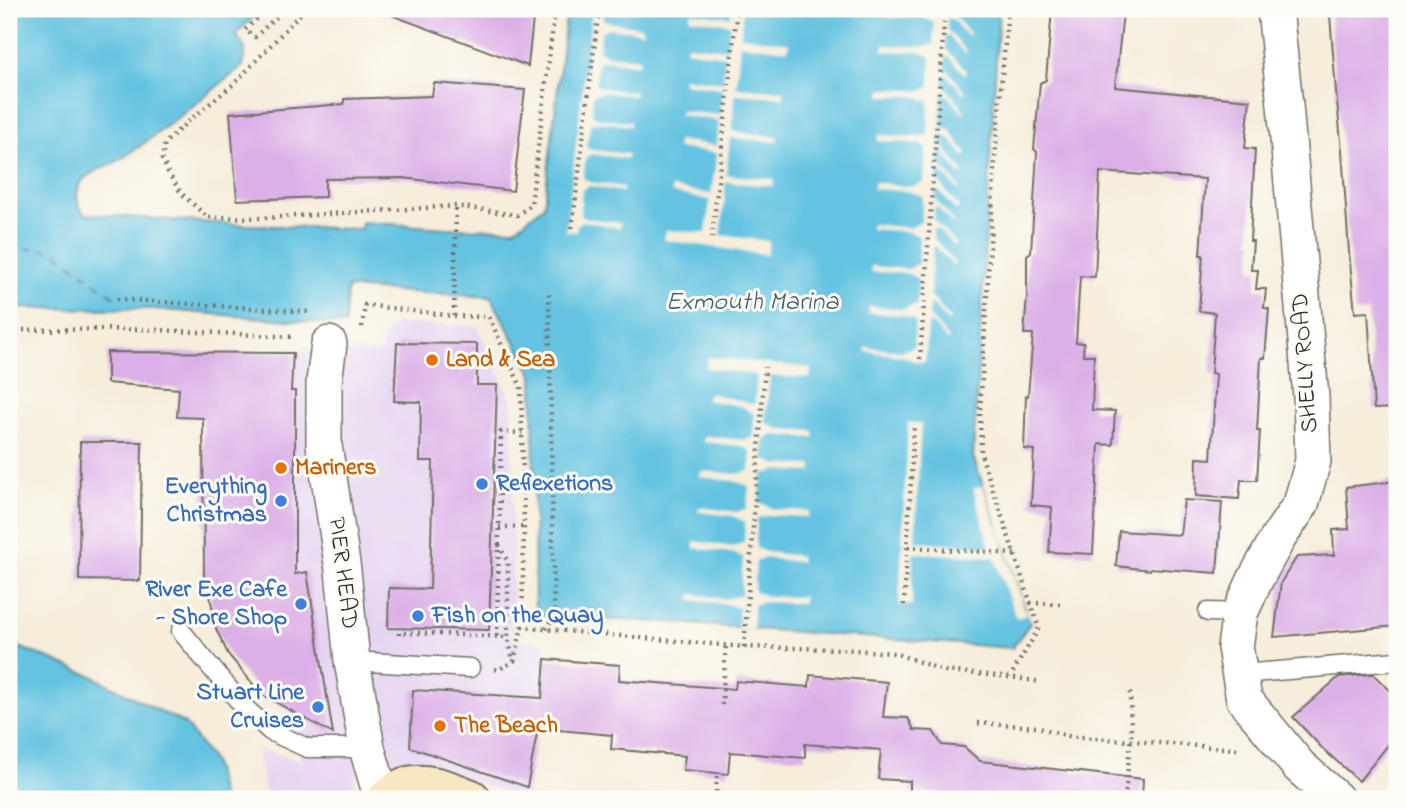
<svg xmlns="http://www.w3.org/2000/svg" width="1406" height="808" viewBox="0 0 1406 808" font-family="'Indie Flower',sans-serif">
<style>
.built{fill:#e5d3f1}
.water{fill:#63c3e1;stroke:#477786;stroke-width:2}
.pier{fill:#f6edda}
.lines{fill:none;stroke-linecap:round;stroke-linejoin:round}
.ferry{stroke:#3f606b;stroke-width:2;stroke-dasharray:9 7;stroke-linecap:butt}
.building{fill:#dbafe7}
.lane-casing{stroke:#726f68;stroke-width:21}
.street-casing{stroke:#726f68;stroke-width:38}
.secondary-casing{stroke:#726f68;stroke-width:42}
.path{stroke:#726f68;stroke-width:4.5;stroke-dasharray:2 5;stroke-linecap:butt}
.lane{stroke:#fff;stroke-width:18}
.street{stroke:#fff;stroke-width:35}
.secondary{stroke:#f7e8c3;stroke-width:38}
.food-dot{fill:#e8710a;stroke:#fdfcf7;stroke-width:2.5}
.shop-dot{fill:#3f7fe0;stroke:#fdfcf7;stroke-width:2.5}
.labels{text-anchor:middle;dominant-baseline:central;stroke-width:6;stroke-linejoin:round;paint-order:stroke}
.food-label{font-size:24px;font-weight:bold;fill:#c56008;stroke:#fdfcf7;text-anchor:start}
.street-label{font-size:24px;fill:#2b2b2b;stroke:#fdfcf7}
.shop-label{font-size:24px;font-weight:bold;fill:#366cbe;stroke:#fdfcf7;text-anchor:end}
.water-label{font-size:26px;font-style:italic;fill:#3f606b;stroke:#fdfcf7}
</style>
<rect width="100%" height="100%" fill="#fdfcf7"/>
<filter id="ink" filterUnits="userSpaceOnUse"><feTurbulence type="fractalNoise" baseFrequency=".0143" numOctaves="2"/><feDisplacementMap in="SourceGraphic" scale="14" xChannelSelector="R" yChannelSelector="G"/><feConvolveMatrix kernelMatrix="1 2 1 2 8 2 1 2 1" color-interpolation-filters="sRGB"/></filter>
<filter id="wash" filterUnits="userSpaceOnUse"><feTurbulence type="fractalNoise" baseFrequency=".00686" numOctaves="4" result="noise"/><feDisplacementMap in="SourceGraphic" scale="28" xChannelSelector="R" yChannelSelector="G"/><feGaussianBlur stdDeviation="1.57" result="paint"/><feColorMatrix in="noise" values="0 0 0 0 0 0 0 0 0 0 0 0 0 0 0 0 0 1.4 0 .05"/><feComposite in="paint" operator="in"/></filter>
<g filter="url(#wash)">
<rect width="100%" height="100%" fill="#f6edda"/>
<polygon class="built" points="394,324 477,326 512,401 513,639 546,643 527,798 400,760 355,775 359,799 266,799 257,749 301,761 264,571 262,350 381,353 383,335"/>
<g class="water">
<path d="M9 9H262L236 34 245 49 243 66C203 97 164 131 121 159 110 166 92 170 83 180 74 191 76 205 85 214L246 225 361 229 362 222 445 228 515 229 544 206 567 9H999L973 456 1030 623 1012 648 664 622 554 617 535 615 533 375 491 297 347 288 345 325 154 309 9 308Z"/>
<polygon points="9,643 92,676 185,724 213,762 222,799 9,799"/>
</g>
<g class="pier">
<polygon points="592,9 603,9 603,19 609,22 642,27 643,32 608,28 601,32 599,51 606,55 640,58 639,65 605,60 598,62 595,85 601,88 635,92 634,96 602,92 593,95 592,114 598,118 631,122 631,126 599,122 591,123 586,147 593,150 628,154 627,159 592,154 586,157 583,178 590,182 623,187 623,192 589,186 582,190 580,214 586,218 620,223 620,228 582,221 577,225 576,232 566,231"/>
<polygon points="732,9 743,9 741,36 789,43 788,50 740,44 736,87 784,91 784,97 735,94 732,131 778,137 777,142 730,138 726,175 774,179 773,186 726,182 721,235 769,241 767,255 664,240 666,230 706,233 710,200 671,193 672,188 711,194 717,153 676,148 678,140 717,146 719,121 680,115 681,111 720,115 722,88 682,83 683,78 723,82 725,56 686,50 687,45 727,49 730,24 689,18 691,12 730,17"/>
<polygon points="934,9 949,9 970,34 967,36 952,19 947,18 947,29 967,52 965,54 949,36 945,37 946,49 967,71 965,75 949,57 945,57 945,67 966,92 963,93 947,75 944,75 943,84 965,111 963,113 947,95 942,94 941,126 949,129 967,154 965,157 948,137 939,135 938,140 964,173 961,175 942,151 939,150 938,162 960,188 958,190 941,171 937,171 937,180 959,207 956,210 940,192 936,191 936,200 954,222 952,224 938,208 935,207 934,220 956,244 954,246 937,228 933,228 933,237 955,263 953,266 936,247 933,247 930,295 951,320 948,322 933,304 930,304 929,316 949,339 947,341 933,324 928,324 925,362 914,361 901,356 865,351 866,347 902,351 914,347 915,320 902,315 868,313 869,306 903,309 917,305 918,279 906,273 871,272 871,266 908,269 919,263 919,236 910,232 870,229 872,224 910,228 921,222 923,196 907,191 873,189 874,182 912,187 924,182 926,147 914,143 878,141 878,135 916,137 928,135 929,101 915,96 881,96 882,88 922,91 930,87 931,57 920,52 883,51 884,45 921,47 933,45 934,23 922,17 889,18 889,13 923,13"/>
<polygon points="708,357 811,368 810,378 770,376 765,422 778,429 814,431 814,438 773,435 764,439 763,458 777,465 813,465 812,472 777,470 763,474 759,502 774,509 809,511 808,517 772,515 757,518 756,548 766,552 800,556 800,562 765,558 756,561 754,591 766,596 803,597 803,604 765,602 753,605 753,630 738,628 739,608 727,604 690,600 692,594 726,599 741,595 743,557 732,553 694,548 694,541 733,547 744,542 745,522 733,516 698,512 699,507 737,512 747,508 749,486 734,481 700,477 701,471 737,474 750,471 751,451 741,446 703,442 705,436 745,440 754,437 754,414 741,406 705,400 709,393 753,404 755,402 757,375 706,368"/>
<polygon points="908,422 921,424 915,541 990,547 973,488 983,486 1027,615 1016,618 994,557 913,553 912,605 899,605"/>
</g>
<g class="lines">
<polyline class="ferry" points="9,247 54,251 117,299"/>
</g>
<g id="blocks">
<g class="building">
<polygon points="384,9 534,9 528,66 383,12"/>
<polygon points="1052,9 1114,9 1114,12 1123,13 1115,87 1250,100 1245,148 1255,149 1250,241 1253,241 1251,270 1258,270 1256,289 1266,289 1264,308 1269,309 1265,358 1261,358 1257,431 1260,431 1257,480 1241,480 1239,499 1196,496 1197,458 1211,459 1216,374 1211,373 1215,313 1199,311 1203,255 1200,255 1205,179 1100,172 1095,277 1080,276 1076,342 1084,343 1083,355 1094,355 1092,410 1115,411 1113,445 1099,444 1093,554 1049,552 1052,507 1031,505 1034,450 1024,449 1026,396 1028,396 1033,334 1024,334 1027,297 1027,255 1031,252 1037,152 1034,149 1040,83 1046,80"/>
<polygon points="1347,9 1397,9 1397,408 1374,409 1368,312 1355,313 1349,252 1342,151 1336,92 1330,15 1348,14"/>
<polygon points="434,83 525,90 513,191 403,178 325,179 325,197 237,200 230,113 344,104 344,99 432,96"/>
<polygon points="397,343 477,344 477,385 497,385 489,630 388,628 389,588 430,589 433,461 420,461 421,402 394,401"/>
<polygon points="107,352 293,353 291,391 295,391 295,574 307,572 333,734 261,694 228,654 216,629 207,579 204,579 203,418 177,417 179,389 107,383"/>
<polygon points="80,442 142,442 140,581 79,580"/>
<polygon points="1397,481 1397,626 1274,637 1281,582 1297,557 1334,555 1333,530 1349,529 1346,487"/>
<polygon points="1184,500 1222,502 1217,573 1150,568 1150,570 1116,566 1119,531 1180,535"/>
<polygon points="545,659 620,665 619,680 735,689 736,681 809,687 810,675 887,682 883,717 908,718 914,730 933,731 942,745 964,747 980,761 1143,779 1142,799 939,798 939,794 910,792 910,781 878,779 881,750 805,744 805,758 730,752 728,774 683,770 685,756 611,749 612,735 538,728 527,787 410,747 413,690 542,698"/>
<polygon points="1373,674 1397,697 1397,734 1359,781 1323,749 1293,717 1339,677"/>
</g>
</g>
</g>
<g filter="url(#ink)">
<use href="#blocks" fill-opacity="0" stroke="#726f68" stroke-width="2"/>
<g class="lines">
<g class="lane-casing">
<g id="lane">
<polyline points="1208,612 1240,613"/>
<polyline points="181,631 243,706 270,731 307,748 367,748"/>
<polyline points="352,661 470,668"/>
<polyline points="1240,674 1397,661"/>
</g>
</g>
<g class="street-casing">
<g id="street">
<polyline points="1275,9 1285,105 1311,397 1313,461 1301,504 1278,538 1256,578 1240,613 1235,647 1244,699 1299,766 1336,799"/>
<polyline points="329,344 324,382 324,445 343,570 352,661 367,748 382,799"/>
</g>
</g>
<g class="secondary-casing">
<path id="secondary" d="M387 799C391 796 396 791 400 789 422 778 451 791 471 799"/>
</g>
<g class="path">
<polyline points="267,9 245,30 255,37 285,9"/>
<polyline points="305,9 234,84 187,122 165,143 162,159 169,174 181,193 207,217 265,218 456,206 517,215 531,205 555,9"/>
<polyline points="1008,9 996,144 980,411 981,454 1039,628 1010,677"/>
<polyline points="572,228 599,9"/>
<polyline points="712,238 737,9"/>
<polyline points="117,299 311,312"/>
<polyline points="454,316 456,206"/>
<polyline points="362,327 365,305 454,316 489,317 521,387 524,527 522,627"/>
<polyline points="9,330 140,329 294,337"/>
<polyline points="920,359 945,9"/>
<polyline points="499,527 524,527"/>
<polyline points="499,545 508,562 508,637 513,660"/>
<polyline points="908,547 1015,554"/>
<polyline points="1030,603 1062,604"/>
<polyline points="904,605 914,424"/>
<polyline points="546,629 554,617 549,294"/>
<polyline points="399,635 399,633 418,633 508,637"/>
<polyline points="497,636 501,432 522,433"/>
<polyline points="744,647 765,367"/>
<polyline points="495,669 498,670 514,661 522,627 744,647 841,649 894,653 945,671 1010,677 1041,682"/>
<polyline points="722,705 726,645"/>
<polyline points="978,723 1037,727 1068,736 1237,749"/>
<polyline points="716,799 717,773"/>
<polyline points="1125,799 1131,735 1130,691"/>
</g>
<use href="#lane" class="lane"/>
<use href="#street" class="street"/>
<use href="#secondary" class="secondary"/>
</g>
</g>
<g class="food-dot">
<circle cx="432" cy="360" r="7"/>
<circle cx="281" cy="468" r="7"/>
<circle cx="440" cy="726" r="7"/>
</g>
<g class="shop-dot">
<circle cx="482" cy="484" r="7"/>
<circle cx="281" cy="501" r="7"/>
<circle cx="301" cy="604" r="7"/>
<circle cx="418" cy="616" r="7"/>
<circle cx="318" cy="707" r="7"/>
</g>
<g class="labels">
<g class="food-label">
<text x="446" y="360">Land &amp; Sea</text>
<text x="295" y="468">Mariners</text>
<text x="454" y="726">The Beach</text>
</g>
<g class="street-label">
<text transform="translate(1306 363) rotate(-94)">SHELLY ROAD</text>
<text transform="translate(342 573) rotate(83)">PIER HEAD</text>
</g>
<g class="shop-label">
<text x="496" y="484" text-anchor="start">Reflexetions</text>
<text x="267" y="487">Everything<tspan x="267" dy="28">Christmas</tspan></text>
<text x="287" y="590">River Exe Cafe<tspan x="287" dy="28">- Shore Shop</tspan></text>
<text x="432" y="616" text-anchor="start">Fish on the Quay</text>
<text x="304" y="693">Stuart Line<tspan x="304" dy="28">Cruises</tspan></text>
</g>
<g class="water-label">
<text x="752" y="303">Exmouth Marina</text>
</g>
</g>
<rect width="1406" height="808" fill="none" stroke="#fdfcf7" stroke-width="35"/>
</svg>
